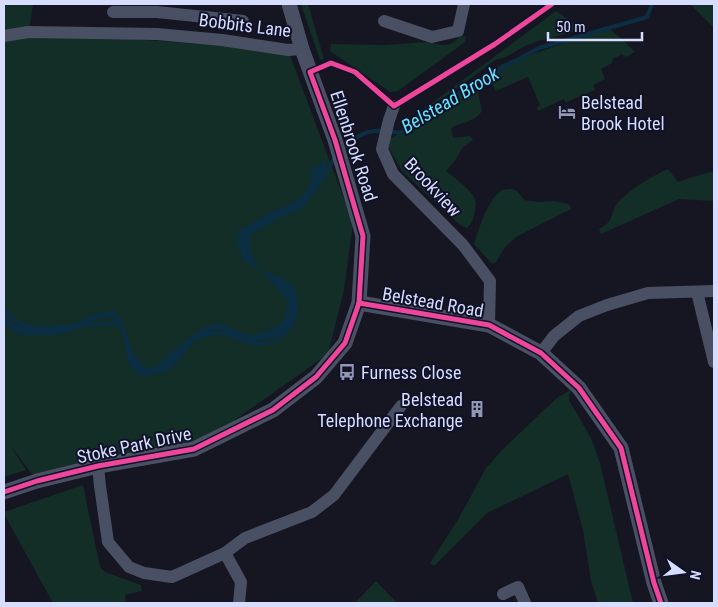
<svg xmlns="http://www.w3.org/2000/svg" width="718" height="607" viewBox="0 0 718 607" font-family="'Roboto Condensed',sans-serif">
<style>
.green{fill:#132d27}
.water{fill:#0c2e42}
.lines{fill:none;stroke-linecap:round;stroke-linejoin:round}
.stream{stroke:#0c2e42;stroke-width:4}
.minor{stroke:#4a5063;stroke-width:12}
.tertiary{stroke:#4a5063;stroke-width:15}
.cycleway-casing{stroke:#101227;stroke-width:8}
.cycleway{stroke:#ed469a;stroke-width:5}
.labels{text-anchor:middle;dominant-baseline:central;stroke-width:4;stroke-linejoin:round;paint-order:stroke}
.street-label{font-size:18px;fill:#d7ddff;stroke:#101227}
.poi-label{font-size:18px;fill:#d7ddff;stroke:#101227;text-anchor:start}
.water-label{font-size:19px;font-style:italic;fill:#66e1fd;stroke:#101227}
</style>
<rect width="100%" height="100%" fill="#151622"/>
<g class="green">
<polygon points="4,4 33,4 29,32 288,50 353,223 344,290 328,354 194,449 37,481 11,446 26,470 4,477"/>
<polygon points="301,4 308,4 324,59 320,60"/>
<polygon points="690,4 714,4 714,28"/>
<polygon points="556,11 580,28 569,33 538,41 525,46 506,57 495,60 462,85 407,123 402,125"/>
<polygon points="606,26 622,39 635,52 626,57 622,54 617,57 613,58 612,63 601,69 605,79 593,85 595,90 571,100 566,103 564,99 538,111 537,107 540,105 528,77 496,91 487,74 497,67 511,60 521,58 559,45 582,35"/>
<polygon points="466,36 465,42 398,91 390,92 330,51 331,44 385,45 425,42 444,45 450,44 456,41 459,37"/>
<path d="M476 82 482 111C475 122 462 122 451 128L453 138 470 136 473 140 463 147 456 159 446 171C454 177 475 193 476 202 476 205 475 208 475 210 474 218 473 222 467 228L460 225 402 171 388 146V139L419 125Z"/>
<path d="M668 169 678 182 689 178 714 171V201L679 199 601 234 599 229C616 221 609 212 619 201 632 188 652 176 668 169Z"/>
<path d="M511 189C518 190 520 194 524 200L538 202 554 201 569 204 571 209 516 237 505 247 496 262 492 264 474 244C479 229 488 197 503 190 506 189 509 189 511 189Z"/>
<polygon points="570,390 569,400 591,438 600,463 633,603 598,603 591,581 583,530 568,474 487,513 434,566 430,563 459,518 486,468 502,450 545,409 557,398"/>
<polygon points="83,485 99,562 101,568 105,572 141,585 142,591 125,595 126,603 53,603 4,514 4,512"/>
<polygon points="376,581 397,603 355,603"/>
</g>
<path class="water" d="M324 158 328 170 324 180 303 207 293 213 279 218 249 236 246 245C250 256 259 268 269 276 275 280 284 282 289 287 300 297 296 326 285 333 280 336 257 341 250 343L225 330 217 329 188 345 164 371 152 375 144 376 137 373 129 364 119 323 113 317 99 318 69 332 51 335H22L13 331 4 323V316L15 325 36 329H57L72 325 95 314 115 311C118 315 121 320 123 325 131 341 131 363 149 372 170 356 188 333 214 324 226 320 237 333 250 335 256 336 277 328 281 323 286 318 287 308 288 301L262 271 244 261 237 243V237L240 230 273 211 293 203 300 198 310 185 312 175 310 168 318 167Z"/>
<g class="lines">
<g class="stream">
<path d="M342 149C361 130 375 128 400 133L476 82 539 48 647 17 652 4"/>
<polyline points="323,178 336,156"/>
<polyline points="248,237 248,248 251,257"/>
<path d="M4 310C25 334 42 328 70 326"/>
<polyline points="80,325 119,323 120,326"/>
<path d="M203 336C210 334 216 332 222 333 233 334 241 341 251 343 272 348 293 332 296 311 297 299 294 287 283 281 278 278 271 277 266 273"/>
<path d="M133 355C139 364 143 371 153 372"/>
<polyline points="160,372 169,368 191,343"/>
</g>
<g class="minor">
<polyline points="113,12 157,12 243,21"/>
<polyline points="384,21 432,37 458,31 464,4"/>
<polyline points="4,36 28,32 157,34 222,40 288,50 302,49"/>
<polyline points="394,106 389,120 382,149 393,174 463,245 490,281 489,325"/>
<polyline points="697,292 714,362"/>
<polyline points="541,353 554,336 579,316 607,305 648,293 714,291"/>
<polyline points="98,466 100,486 108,542 129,567 144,573 172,577 225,553 245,538 312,512 334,495 401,406"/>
<polyline points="225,553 241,582 239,603"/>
<polyline points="503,594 518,587 525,603"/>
</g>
<g class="tertiary">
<polyline points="359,303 489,325 541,353 579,388 621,448 654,583 661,603"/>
<polyline points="4,492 37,481 98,466 194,449 273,410 316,377 345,343 359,303 363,236 335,140 302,49 289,4"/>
</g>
<g class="cycleway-casing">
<g id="cycleway">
<polyline points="359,303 489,325 541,353 579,388 621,448 654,583 661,603"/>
<polyline points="4,492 37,481 98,466 194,449 273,410 316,377 345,343 359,303 363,236 335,140 310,72 331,63 355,72 394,106 495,44 552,4"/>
</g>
</g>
<use href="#cycleway" class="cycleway"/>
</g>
<defs>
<g id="hotel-bare" transform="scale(1.35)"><path d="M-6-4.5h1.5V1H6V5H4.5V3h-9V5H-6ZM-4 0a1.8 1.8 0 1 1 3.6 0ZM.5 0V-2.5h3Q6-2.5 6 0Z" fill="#9397b2" stroke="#101227" stroke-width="2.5" paint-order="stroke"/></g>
<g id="bus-bare" transform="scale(1.35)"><path d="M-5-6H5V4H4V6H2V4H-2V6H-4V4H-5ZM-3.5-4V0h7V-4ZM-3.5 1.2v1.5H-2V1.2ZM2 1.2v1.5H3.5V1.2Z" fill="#9397b2" stroke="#101227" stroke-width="2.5" paint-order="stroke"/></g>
<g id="building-bare" transform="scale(1.35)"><path d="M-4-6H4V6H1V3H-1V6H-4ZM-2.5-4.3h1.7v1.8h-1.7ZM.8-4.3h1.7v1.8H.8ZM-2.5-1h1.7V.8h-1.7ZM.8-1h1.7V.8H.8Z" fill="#9397b2" stroke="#101227" stroke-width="2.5" paint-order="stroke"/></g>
</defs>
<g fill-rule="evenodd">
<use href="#hotel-bare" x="567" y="112"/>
<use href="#bus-bare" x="347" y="372"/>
<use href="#building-bare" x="477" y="409"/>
</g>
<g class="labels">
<g class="street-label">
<text transform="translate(245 25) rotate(7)">Bobbits Lane</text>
<text transform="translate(354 146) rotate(72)">Ellenbrook Road</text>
<text transform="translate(433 187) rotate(47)">Brookview</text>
<text transform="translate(433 302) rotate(10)">Belstead Road</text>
<text transform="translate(134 445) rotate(-12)">Stoke Park Drive</text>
</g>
<g class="poi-label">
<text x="581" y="102">Belstead<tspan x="581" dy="21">Brook Hotel</tspan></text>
<text x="361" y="372">Furness Close</text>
<text x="463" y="399" text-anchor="end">Belstead<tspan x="463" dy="21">Telephone Exchange</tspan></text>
</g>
<g class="water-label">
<text transform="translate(450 100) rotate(-31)">Belstead Brook</text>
</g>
</g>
<rect width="718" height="607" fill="none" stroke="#d7ddff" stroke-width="10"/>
<g transform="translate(683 572) rotate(104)" stroke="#101227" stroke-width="4" paint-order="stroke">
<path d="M0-4L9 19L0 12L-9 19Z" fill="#d7ddff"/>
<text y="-8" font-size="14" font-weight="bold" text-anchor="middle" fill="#d7ddff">N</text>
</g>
<path d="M548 32v8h94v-8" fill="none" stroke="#d7ddff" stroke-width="2.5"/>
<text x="556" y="32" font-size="15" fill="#d7ddff" stroke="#101227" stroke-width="4" paint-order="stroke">50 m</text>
</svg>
